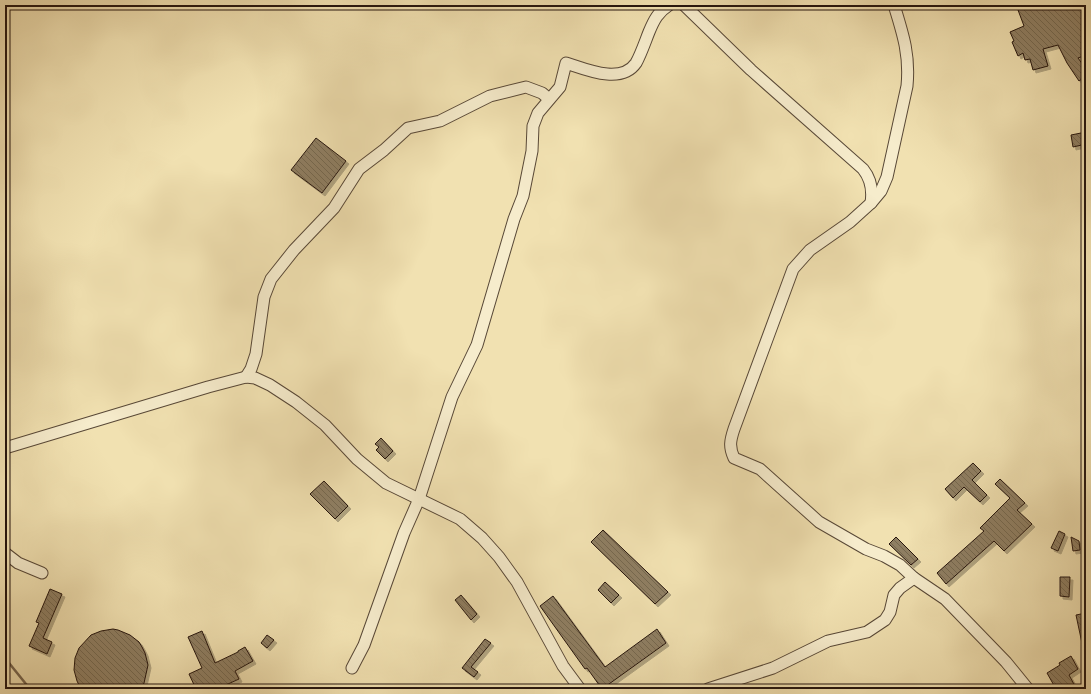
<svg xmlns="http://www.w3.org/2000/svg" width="1091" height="694" viewBox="0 0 1091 694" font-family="'EB Garamond',serif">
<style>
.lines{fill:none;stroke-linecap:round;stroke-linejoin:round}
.stream{stroke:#76664f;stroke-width:2.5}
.building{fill:url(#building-back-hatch);stroke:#25150e;filter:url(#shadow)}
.minor-casing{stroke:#584837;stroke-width:13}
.minor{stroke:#f6eccc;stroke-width:11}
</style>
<defs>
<pattern id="building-back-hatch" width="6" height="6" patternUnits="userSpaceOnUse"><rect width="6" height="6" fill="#8f7f63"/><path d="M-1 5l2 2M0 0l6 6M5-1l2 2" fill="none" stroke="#756750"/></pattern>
<filter id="shadow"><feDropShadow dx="3" dy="3" stdDeviation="0" flood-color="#0004"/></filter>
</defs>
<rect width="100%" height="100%" fill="#f1e1b1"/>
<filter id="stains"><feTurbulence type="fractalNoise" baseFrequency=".005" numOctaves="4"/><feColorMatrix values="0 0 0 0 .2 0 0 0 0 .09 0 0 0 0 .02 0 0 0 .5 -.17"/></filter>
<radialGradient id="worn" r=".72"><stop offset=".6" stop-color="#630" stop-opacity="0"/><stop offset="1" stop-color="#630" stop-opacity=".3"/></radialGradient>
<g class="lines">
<polyline class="stream" points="5,658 30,689"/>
</g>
<g class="building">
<polygon points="1030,5 1086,5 1086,36 1082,37 1086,47 1086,55 1078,58 1086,69 1086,76 1079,81 1067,63 1058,45 1043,49 1048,66 1033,70 1030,59 1025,60 1023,53 1018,56 1012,42 1014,41 1010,32 1024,26 1018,10"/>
<polygon points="1086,132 1086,144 1073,147 1071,135"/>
<polygon points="316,138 346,161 322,193 291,170"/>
<polygon points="381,438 393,451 385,459 376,450 379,447 375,444"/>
<polygon points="973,463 981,471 972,480 987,495 980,502 964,487 953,498 945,489"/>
<polygon points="1000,479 1025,503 1017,510 1032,524 1004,551 994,541 946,584 937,573 984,531 980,528 1010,498 995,484"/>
<polygon points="324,481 348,506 335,519 310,494"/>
<polygon points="603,530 668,592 655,604 591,542"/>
<polygon points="1059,531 1065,534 1058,551 1051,548"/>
<polygon points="896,537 918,559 911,565 889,544"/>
<polygon points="1071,537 1079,541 1080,550 1073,551"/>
<polygon points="1060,577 1070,577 1069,597 1060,596"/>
<polygon points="605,582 619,595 611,603 598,590"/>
<polygon points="50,589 62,594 43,638 52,642 47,654 29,646 39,623 36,622"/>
<polygon points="461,595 477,614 471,620 455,600"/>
<polygon points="553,596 605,667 657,629 666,643 602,689 587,668 585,669 540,606"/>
<polygon points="1086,613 1086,648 1083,648 1076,615"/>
<polygon points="113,629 118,630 130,635 139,642 142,647 145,653 148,665 144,683 141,689 81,689 77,681 74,670 75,658 79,648 91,635 101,631"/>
<polygon points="202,631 215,663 238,652 238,651 245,647 253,661 235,671 239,679 217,689 196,689 189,674 202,668 188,637"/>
<polygon points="267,635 274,640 267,648 261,643"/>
<polygon points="485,639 491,643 471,667 478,672 474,677 462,668"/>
<polygon points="1071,656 1078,669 1069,675 1075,686 1071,689 1056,689 1047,673 1060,665 1059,663"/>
</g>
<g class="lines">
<g class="minor-casing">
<g id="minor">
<path d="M684 5 751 70 863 169C871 179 873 190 871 203"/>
<path d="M894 5C903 34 910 55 907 86L887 177 881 191 871 203 850 222 810 250 793 269 734 429C730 441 729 447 734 458L760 469 819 522 866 549 884 556 900 565 914 578 945 599 1006 662 1028 689"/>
<polyline points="246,377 251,369 256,354 264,297 271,279 294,250 334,208 359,169 384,150 408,128 440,121 490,96 526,87 542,93 549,99"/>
<polyline points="5,448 208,387 246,377 255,378 270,385 296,402 325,425 357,459 386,483 460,519 482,538 499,557 517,582 563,666 580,689"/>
<polyline points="5,553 18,563 42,573"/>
<path d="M352 668 364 645 404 533 419 499 452 397 477 345 514 219 523 196 532 151 533 126 538 113 560 87 566 63C585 69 621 85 636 63 641 54 645 42 649 32 654 20 658 12 669 5"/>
<polyline points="708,689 773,668 828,641 867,632 885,620 890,612 894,595 900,588 914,578"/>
</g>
</g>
<use href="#minor" class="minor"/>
</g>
<rect width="1091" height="694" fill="none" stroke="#f1e1b1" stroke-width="20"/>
<rect x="6" y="6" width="1079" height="682" fill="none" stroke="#25150e" stroke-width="2"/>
<rect x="10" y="10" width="1071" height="674" fill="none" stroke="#25150e"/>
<rect width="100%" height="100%" filter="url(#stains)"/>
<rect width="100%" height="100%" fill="url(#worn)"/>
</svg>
